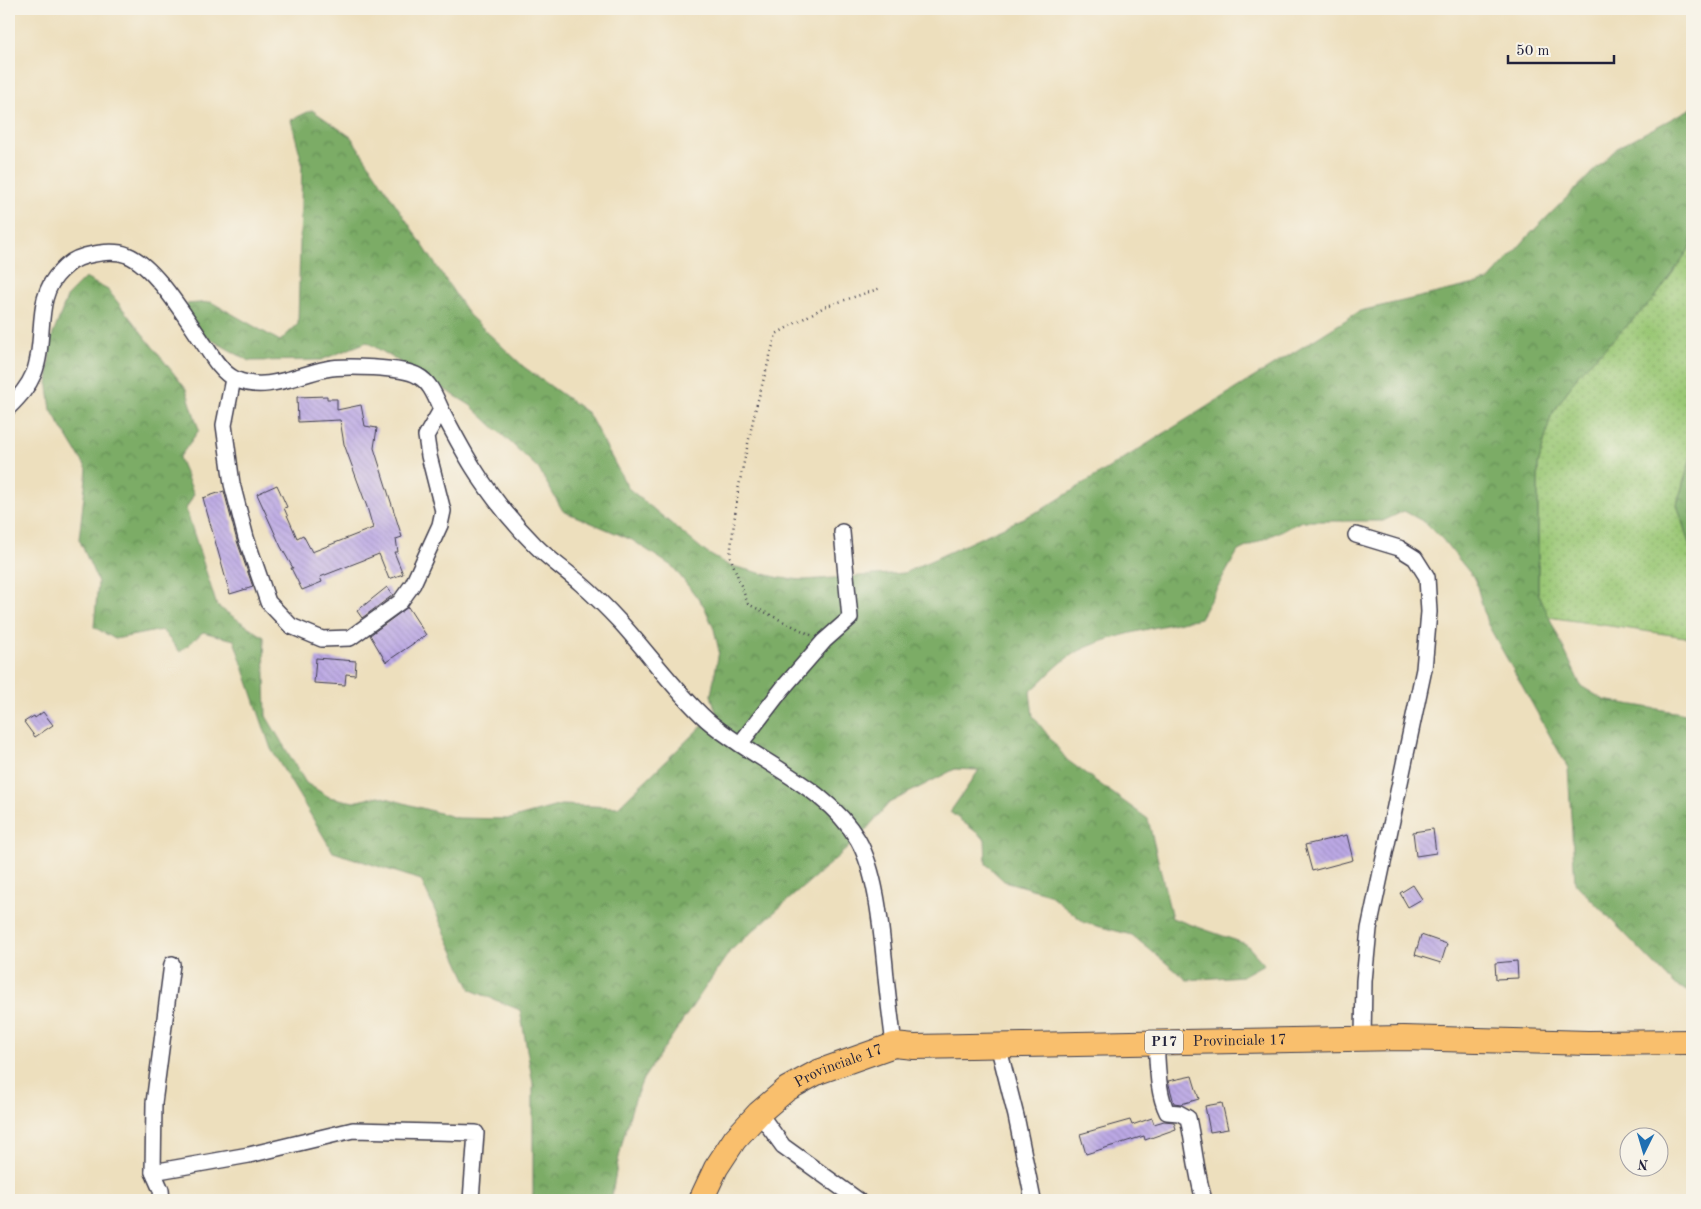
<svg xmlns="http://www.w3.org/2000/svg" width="1701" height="1209" viewBox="0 0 1701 1209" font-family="'Old Standard TT',serif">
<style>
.grass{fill:url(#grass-dots);stroke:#5e7458}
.forest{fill:url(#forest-crowns);stroke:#4e6750}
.building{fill:url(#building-back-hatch)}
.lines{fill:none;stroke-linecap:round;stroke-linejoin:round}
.minor-casing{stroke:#403e4e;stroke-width:18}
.primary-casing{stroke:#403e4e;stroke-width:26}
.path{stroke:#403e4e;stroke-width:2.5;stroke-dasharray:1 4;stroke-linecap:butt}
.minor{stroke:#fff;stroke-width:15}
.primary{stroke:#f9bf6d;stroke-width:24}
.labels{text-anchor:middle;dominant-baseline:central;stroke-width:4;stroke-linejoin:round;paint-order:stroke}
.shield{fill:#f7f3e8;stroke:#62616f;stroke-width:1}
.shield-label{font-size:14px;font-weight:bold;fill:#22223b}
.street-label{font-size:15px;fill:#22223b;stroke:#f7f3e8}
</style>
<defs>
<pattern id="grass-dots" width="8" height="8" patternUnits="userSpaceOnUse" patternTransform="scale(1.25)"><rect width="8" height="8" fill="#9ac775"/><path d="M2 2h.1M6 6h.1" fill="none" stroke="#84ab66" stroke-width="1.8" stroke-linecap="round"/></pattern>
<pattern id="forest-crowns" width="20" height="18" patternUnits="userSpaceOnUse" patternTransform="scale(1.25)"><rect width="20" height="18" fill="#7bac66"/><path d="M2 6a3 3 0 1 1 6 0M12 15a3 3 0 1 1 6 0" fill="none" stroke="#648c55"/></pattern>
<pattern id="building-back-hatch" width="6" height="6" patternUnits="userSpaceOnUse" patternTransform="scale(1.25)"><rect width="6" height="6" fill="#bba8e4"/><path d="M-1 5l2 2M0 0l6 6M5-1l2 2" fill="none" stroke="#a090c4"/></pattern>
</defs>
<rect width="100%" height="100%" fill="#f7f3e8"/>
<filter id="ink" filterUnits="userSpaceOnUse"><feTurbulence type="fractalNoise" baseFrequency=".02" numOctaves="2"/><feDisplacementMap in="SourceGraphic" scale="10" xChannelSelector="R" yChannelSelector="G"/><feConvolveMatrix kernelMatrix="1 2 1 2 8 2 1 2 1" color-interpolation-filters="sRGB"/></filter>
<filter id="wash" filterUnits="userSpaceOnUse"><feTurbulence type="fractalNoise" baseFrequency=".0096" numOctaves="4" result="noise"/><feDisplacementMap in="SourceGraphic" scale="20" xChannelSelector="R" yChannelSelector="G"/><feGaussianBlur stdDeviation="1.12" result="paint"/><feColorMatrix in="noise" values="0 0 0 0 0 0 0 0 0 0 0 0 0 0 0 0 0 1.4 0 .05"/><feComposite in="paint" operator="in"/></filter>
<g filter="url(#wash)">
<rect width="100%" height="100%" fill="#eddfbd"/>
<polygon class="grass" points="1692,245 1692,454 1677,504 1692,554 1692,638 1548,617 1538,593 1538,465 1551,416 1579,373 1654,299"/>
<g class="forest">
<path d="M1692 108V245L1654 299 1579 373 1551 416 1538 465V593L1581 686 1604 700 1681 713 1692 717V993L1675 985 1575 883 1568 768 1487 623 1475 579 1443 540 1426 523 1404 511 1383 521H1302L1238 551 1200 618C1164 626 1096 637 1067 658 1054 668 1042 681 1030 692L1033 716 1067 760 1148 819 1172 918 1246 944 1264 964 1242 976 1187 980 1132 935 1085 923 1049 894 1004 881 986 864 985 839 950 812 979 770 955 769 889 803 858 839 730 951 643 1079C626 1118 618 1158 611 1200H531L533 1194V1084L520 1010 471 990 421 880 333 852 271 749 234 640 203 632 180 652 162 630 115 639 94 627 98 582 79 539 87 469 51 410 48 387 50 342 68 295 85 278 108 290 186 389 199 430 179 458 194 494 186 509 217 606 264 637 266 716 306 783 329 797 354 802 379 796 457 818 510 819 561 805 618 807 708 720 718 719 711 695 719 651 714 629 704 606 673 567 632 540 563 511 538 468 470 405 367 342 321 360 249 361 187 326V304L211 302 280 341 298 324 302 162 291 120 312 110 351 137 469 315 524 367 588 413 628 488 707 553 728 565 780 578 804 580 904 573 1043 509 1360 311 1488 281 1531 233 1618 147Z"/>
<polygon points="1692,454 1692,554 1677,504"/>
</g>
<g id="blocks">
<g class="building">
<polygon points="327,396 327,399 337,399 337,410 361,405 365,426 377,428 374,448 402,537 396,539 398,552 394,552 403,574 389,579 379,554 320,577 322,582 302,590 291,568 293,568 281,547 257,494 277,485 287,507 284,508 297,538 303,535 312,552 373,528 367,507 344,444 340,420 298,422 297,397"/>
<polygon points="224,491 237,541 253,587 230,594 203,498"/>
<polygon points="387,587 393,595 362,618 357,611"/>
<polygon points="408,607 426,635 386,662 370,635"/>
<polygon points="316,658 356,661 355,675 346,674 345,685 314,683"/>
<polygon points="43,712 53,725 35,737 24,722 34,716 35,718"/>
<polygon points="1433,829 1436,853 1416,856 1413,832"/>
<polygon points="1347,835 1353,860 1312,871 1305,845"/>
<polygon points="1413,885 1422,899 1408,907 1400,893"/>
<polygon points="1421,935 1447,944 1441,963 1415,955"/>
<polygon points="1517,961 1518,978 1496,979 1495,963"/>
<polygon points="1192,1076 1199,1099 1181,1104 1174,1103 1168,1081"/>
<polygon points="1222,1103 1228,1129 1210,1132 1205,1106"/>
<polygon points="1152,1118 1154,1124 1164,1121 1174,1122 1176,1129 1145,1140 1144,1136 1086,1154 1080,1134 1130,1120 1132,1125"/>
</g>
</g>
</g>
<g filter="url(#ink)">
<use href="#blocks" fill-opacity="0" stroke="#403e4e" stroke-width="1"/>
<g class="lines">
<g class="minor-casing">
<g id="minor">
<polyline points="233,379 224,425 232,484 246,538 268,602 291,626 322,639 350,638 400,602 413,584 440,525 443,511 429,456 426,436 441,410"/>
<path d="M9 407C20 396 28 387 34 373 47 339 33 297 61 271 69 263 74 259 85 256 97 253 115 250 127 255 156 266 188 322 206 347 213 358 223 374 235 379 265 393 296 375 326 369 342 365 404 367 418 376 433 384 437 403 445 417 454 434 463 451 473 467 491 496 512 522 536 546 549 559 565 570 580 583 594 595 608 609 621 623 650 655 675 691 707 720 753 760 827 786 858 840 877 874 881 928 885 966 887 992 891 1019 894 1045"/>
<polyline points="1356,535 1399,548 1415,558 1427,577 1429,612 1424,669 1369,929 1364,981 1363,1038"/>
<polyline points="740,744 783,688 824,641 850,618 842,532"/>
<path d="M1156 1043C1158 1066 1157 1091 1167 1112L1179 1113 1188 1118C1194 1145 1196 1173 1204 1200"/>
<polyline points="998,1045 1016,1116 1033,1200"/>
<polyline points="759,1113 783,1146 858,1200"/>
<polyline points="153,1172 249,1155 353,1130 476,1133 471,1200"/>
<polyline points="162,1200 161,1190 153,1172 154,1103 172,964"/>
</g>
</g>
<g class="primary-casing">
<g id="primary">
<path id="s1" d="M701 1200 716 1168 735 1139 759 1113 787 1089 818 1072 894 1045 914 1047 1403 1038 1588 1043 1692 1042"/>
</g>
</g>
<polyline class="path" points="811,635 748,604 730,556 738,490 755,411 776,334 824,307 881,288"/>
<use href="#minor" class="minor"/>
<use href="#primary" class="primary"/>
</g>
</g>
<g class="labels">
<rect class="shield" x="1145" y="1030.5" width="38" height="23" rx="4"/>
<g class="shield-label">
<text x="1164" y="1042">P17</text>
</g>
<g class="street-label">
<text stroke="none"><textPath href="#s1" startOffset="604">Provinciale 17</textPath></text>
<text stroke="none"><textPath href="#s1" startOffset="199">Provinciale 17</textPath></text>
</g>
</g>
<rect width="1701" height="1209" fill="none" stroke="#f7f3e8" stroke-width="30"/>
<g transform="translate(1644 1152) rotate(185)"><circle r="24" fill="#f7f3e8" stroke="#a29fa3"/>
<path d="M0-4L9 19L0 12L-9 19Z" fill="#1f6fb2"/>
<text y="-8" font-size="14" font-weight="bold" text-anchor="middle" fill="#22223b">N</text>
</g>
<path d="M1508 55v8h106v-8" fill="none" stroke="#22223b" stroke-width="2.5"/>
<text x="1516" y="55" font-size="15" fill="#22223b" stroke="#f7f3e8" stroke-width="4" paint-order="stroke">50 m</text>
</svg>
